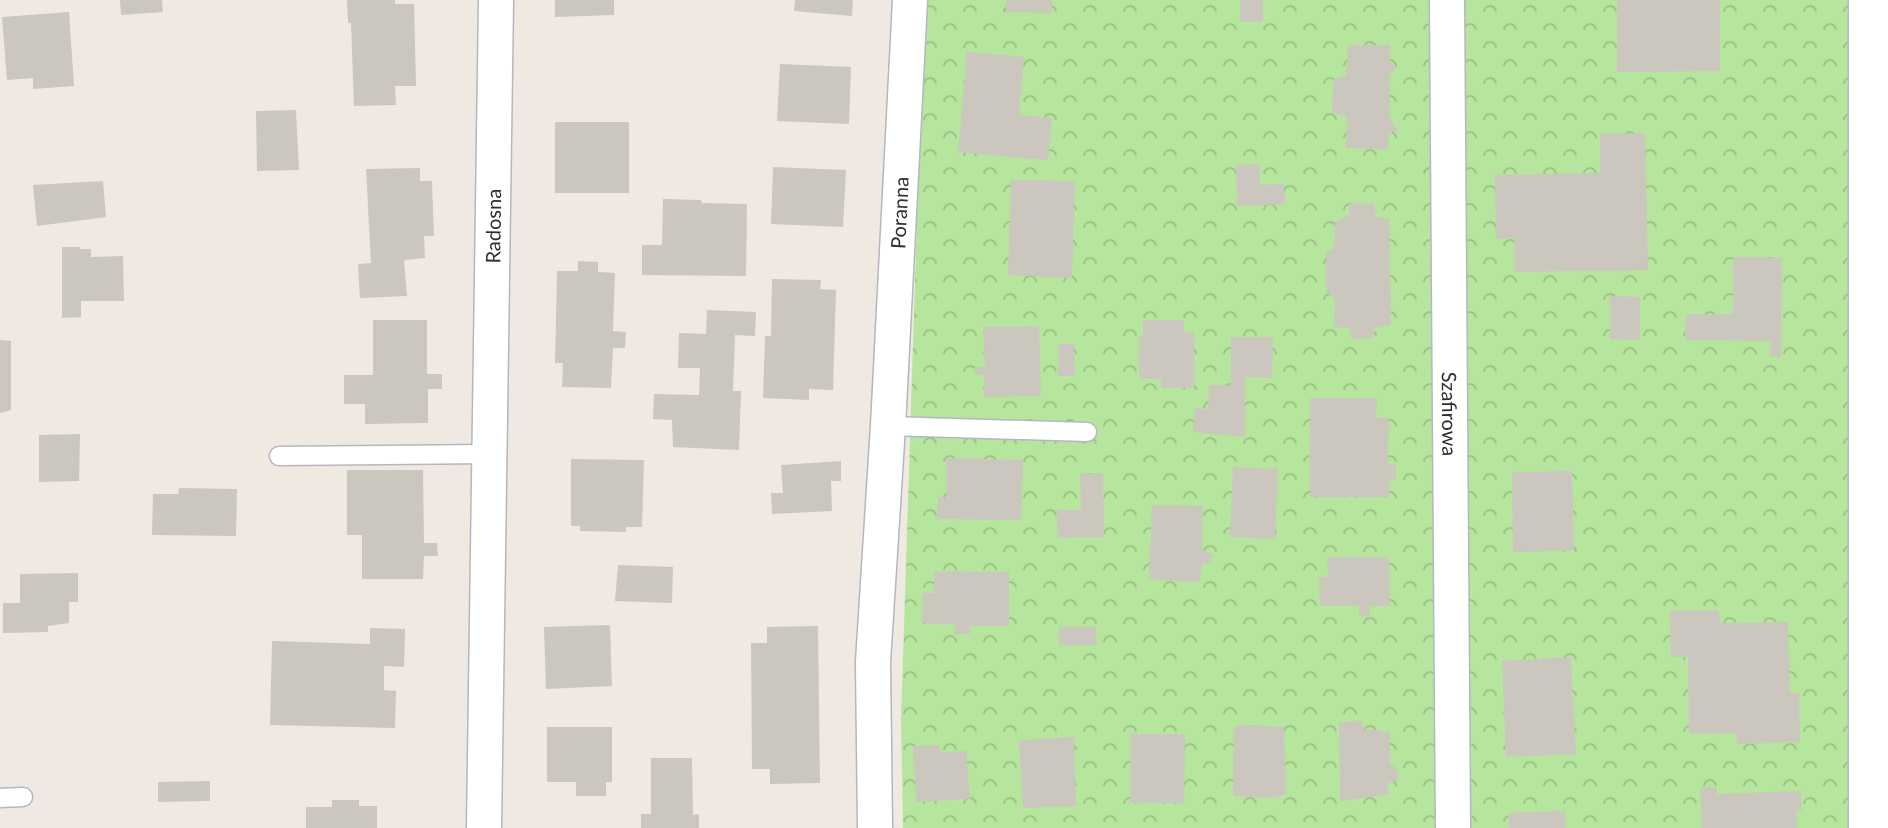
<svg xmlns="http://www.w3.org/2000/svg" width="1888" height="828" viewBox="0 0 1888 828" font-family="Lato,sans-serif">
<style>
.park{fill:url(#park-crowns)}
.building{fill:#cbc7bf}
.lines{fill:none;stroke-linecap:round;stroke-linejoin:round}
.lane-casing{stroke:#b4b7c1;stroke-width:21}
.street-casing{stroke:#b4b7c1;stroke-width:37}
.secondary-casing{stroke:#b4b7c1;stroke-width:47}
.lane{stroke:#fff;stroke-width:18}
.street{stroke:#fff;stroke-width:34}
.secondary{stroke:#fff;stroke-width:44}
.labels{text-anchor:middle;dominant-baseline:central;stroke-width:8;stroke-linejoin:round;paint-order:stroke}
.street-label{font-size:20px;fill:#2e2e2e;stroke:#fff}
</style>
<defs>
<pattern id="park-crowns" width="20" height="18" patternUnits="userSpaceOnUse" patternTransform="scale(2)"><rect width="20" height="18" fill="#b6e59e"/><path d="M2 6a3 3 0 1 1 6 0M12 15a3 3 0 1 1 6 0" fill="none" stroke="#9dc588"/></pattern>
</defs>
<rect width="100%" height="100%" fill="#efe9e1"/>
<polygon class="park" points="924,0 1888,0 1888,828 903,828 901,720"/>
<g class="building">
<polygon points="120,0 162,0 163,12 121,15"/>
<polygon points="347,0 395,0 395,4 414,4 416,86 395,86 396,105 354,106 351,23 348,23"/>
<polygon points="555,0 614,0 614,15 555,17"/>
<polygon points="795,0 853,0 852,16 794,11"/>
<polygon points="1006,0 1052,0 1052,13 1006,12"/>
<rect x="1240" y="0" width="23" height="22"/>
<polygon points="1617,0 1720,0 1720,71 1617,72"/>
<polygon points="69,12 74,86 33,89 33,78 7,80 2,17"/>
<polygon points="1348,45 1390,45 1390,62 1397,67 1390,74 1390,119 1397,129 1389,135 1388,149 1346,148 1347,116 1332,113 1333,80 1346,76"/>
<polygon points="967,52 1024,57 1019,115 1052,118 1048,160 958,152"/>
<polygon points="780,64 851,67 849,124 777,121"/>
<polygon points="296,110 299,170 257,171 256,111"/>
<rect x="555" y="122" width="74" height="71"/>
<polygon points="1645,133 1648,270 1515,272 1514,238 1496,239 1495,175 1600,173 1600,134"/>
<polygon points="1260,164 1260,185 1284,184 1285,204 1237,206 1236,165"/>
<polygon points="773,167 846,170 843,227 771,224"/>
<polygon points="420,168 420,181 432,181 434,236 424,236 425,258 404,260 407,296 360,298 358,264 371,263 366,169"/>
<polygon points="1011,180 1075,181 1072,278 1008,275"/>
<polygon points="103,181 106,217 37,226 33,185"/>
<polygon points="663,199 701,200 702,203 747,204 746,276 642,275 642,245 662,245"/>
<polygon points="1374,203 1376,217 1389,219 1391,325 1375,328 1373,338 1351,339 1350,328 1334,327 1335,299 1326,291 1326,252 1334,249 1335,222 1350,214 1348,204"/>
<polygon points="62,247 80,247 80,249 91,249 91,257 123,256 124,301 81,301 81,317 62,318"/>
<polygon points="1733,257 1782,258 1781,358 1770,357 1771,341 1685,340 1686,314 1733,314"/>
<polygon points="578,261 598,262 598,272 615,273 613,331 626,332 625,348 613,348 611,388 562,387 563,363 555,363 557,271 578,271"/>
<polygon points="772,279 821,280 820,289 836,290 833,390 809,389 809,400 763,398 765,336 771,336"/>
<polygon points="1610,296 1640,297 1640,340 1610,339"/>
<polygon points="707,310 756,312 755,336 735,335 733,391 741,391 739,450 673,447 672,420 653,419 654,394 699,395 700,368 678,368 679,333 706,334"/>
<polygon points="373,320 427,320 427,374 442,374 442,389 428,389 428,423 365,424 365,404 344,404 344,375 373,375"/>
<polygon points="1143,320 1184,320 1184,333 1194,332 1194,388 1161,388 1161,379 1139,379 1139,337 1143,337"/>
<polygon points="1039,326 1041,396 984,397 984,375 975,374 975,367 985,367 983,327"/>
<polygon points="1231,337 1273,337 1272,378 1245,377 1245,437 1193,432 1195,408 1208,409 1209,385 1231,386"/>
<polygon points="0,340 11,341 11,410 0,413"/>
<polygon points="1058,344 1074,344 1075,376 1058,376"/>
<polygon points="1310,398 1377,398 1376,418 1389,418 1388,465 1396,465 1396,479 1389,479 1389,497 1310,497"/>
<polygon points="80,434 79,481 39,482 39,435"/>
<polygon points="946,458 1023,460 1021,520 937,519 938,497 946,498"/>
<polygon points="571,459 644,460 642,527 626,527 626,532 580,531 580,526 571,526"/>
<polygon points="841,461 841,481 831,481 832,511 772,514 771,493 783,493 781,465"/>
<polygon points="1233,467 1278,469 1275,539 1230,537"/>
<polygon points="347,470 423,470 424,543 437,543 438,556 424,556 423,579 362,579 362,535 347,535"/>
<polygon points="1572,471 1574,550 1513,552 1512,472"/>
<polygon points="1103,473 1104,537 1058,538 1057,510 1081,510 1080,474"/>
<polygon points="179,488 237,489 236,536 152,535 153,494 178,494"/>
<polygon points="1152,505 1203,506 1202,548 1203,551 1213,554 1211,562 1203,563 1199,582 1149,579"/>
<polygon points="1327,557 1389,557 1390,606 1369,606 1370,616 1359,616 1359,606 1320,606 1319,577 1328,577"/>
<polygon points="618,565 673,567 672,603 615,601"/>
<polygon points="934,571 1009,572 1009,626 970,626 970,634 954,634 955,624 922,623 923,593 934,593"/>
<polygon points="78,573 78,602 69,602 69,623 48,626 48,632 3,633 3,603 20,603 20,574"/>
<polygon points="1719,610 1720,623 1788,622 1790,693 1799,693 1800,742 1737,744 1736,733 1689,734 1688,657 1671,657 1670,611"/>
<polygon points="610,625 612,686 546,689 544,627"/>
<polygon points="818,626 820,783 770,784 770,769 752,769 751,643 767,643 767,627"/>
<rect x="1059" y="627" width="37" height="18"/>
<polygon points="370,628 405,629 404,667 384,666 384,690 396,691 395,728 270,725 272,641 370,644"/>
<polygon points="1571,657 1576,754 1506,757 1502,661"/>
<polygon points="1361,720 1364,729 1390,732 1390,764 1396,767 1398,780 1389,783 1387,787 1390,794 1340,801 1339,723"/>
<polygon points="1242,725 1284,727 1286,795 1266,798 1233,796 1234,728"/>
<polygon points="547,727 612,727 612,782 606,782 606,796 576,796 576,782 547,782"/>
<polygon points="1131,734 1185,734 1184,803 1130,803"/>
<polygon points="1074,737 1076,806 1023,808 1019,740"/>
<polygon points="940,745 940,752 966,751 970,799 916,802 913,746"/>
<polygon points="651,758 692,758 693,815 699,814 699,828 641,828 641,814 651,814"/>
<polygon points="210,781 210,801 158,802 158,782"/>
<polygon points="1700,787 1716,787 1717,794 1801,791 1802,810 1796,811 1797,828 1702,828"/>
<polygon points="332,800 359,800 359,806 377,806 377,828 306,828 306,807 332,807"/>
<polygon points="1565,811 1566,828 1509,828 1508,813"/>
</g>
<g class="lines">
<g class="lane-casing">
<g id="lane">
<polyline points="888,426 1087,432"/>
<polyline points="279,456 490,454"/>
<polyline points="0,798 23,797"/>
</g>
</g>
<g class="street-casing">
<g id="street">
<path id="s1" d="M1447 0 1453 828"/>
<path id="s2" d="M484 828 496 0"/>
<path id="s3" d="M875 828 873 662 888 426 910 0"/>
</g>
</g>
<g class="secondary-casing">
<polyline id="secondary" points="1871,828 1871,0"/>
</g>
<use href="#lane" class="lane"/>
<use href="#street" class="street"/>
<use href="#secondary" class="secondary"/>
</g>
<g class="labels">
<g class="street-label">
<text stroke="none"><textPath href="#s3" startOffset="616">Poranna</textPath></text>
<text stroke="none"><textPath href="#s2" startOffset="602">Radosna</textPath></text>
<text stroke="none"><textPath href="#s1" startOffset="414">Szafirowa</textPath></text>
</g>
</g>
</svg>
